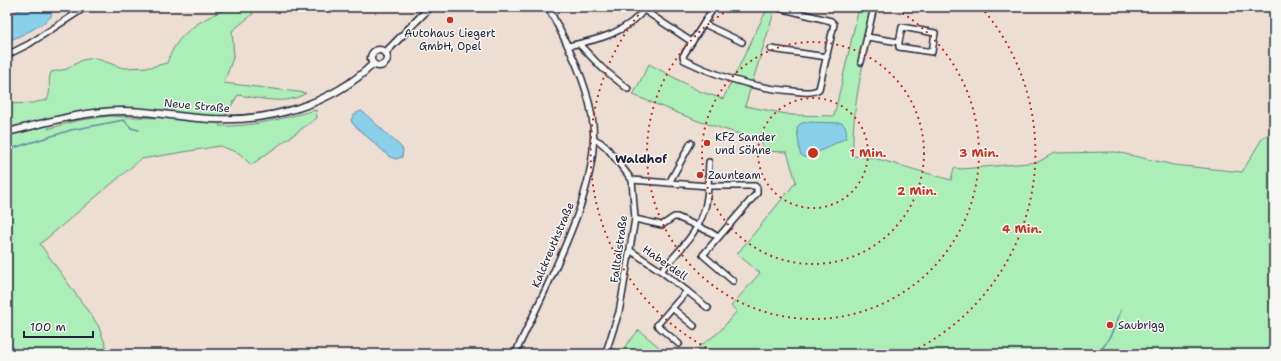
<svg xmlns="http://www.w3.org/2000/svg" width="1281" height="361" viewBox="0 0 1281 361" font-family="'Shantell Sans',sans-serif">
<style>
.green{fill:#aceeb7;stroke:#678879;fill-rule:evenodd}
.water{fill:#89d0eb;stroke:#608aa5}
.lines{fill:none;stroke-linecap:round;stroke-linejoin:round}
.stream{stroke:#608aa5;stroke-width:1.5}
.minor-casing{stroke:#22223b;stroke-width:8}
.major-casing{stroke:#22223b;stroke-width:9}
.minor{stroke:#f6f6f2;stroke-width:5}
.major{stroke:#f6f6f2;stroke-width:6}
.ring{fill:none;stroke:#c8321e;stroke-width:2;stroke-dasharray:2 4}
.poi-dot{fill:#c8321e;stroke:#f6f6f2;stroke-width:1.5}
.labels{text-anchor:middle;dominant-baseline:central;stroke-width:3;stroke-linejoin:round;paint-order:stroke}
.poi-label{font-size:11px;fill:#22223b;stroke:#f6f6f2;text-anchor:start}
.street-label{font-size:11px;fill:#22223b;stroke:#f6f6f2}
.neighbourhood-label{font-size:12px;font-weight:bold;fill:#22223b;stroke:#f6f6f2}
.centre{fill:#c8321e;stroke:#f6f6f2;stroke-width:2}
.ring-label{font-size:12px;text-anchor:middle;font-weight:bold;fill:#c8321e;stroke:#f6f6f2;stroke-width:3;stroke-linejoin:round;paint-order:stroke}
</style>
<rect width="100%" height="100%" fill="#edded3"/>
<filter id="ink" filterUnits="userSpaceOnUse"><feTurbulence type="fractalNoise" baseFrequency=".025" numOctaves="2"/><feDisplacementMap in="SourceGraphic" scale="8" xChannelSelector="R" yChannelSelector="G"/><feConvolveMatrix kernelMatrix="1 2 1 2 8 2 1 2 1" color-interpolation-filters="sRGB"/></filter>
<g filter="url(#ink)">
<g class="green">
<path d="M230 7H252L253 14 232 31 234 55 224 83 306 93C287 106 260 98 238 95L219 126C254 127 283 118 316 110L317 118 251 165 239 153 220 146 141 159 40 244 98 325 109 354H7V104L32 103 47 100C52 92 47 81 51 72L67 69 82 60 95 58 123 68 151 67 167 63C177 32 201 20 230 7ZM123 109 153 111 156 118 109 116 75 121 48 129 58 117 94 110Z"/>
<path d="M768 7 775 9 745 106 792 115 834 116 859 7H876C865 54 851 108 853 156L874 158 951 180 954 168 962 169 1038 162 1054 153 1116 152 1174 165 1242 172 1263 137 1274 132V354H690L719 332 737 311 731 306 760 273 737 254 796 182 787 152 762 151V141L698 121 633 95 649 64 699 91 723 99Z"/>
<polygon points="639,330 667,354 601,354 605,345 620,352"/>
</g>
<g class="water">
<path d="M23 7H53C52 9 52 14 51 16 48 23 15 39 7 41V18Z"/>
<path d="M362 111 400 146 403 150 402 157 396 159 390 157 353 124 351 120C354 115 356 112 362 111Z"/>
<path d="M805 122 842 123C847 128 847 131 846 138L808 157H804L800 154 797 128 800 124Z"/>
</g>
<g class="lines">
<g class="stream">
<polyline points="7,150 71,130 124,120 131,128 139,130"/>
<path d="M1098 354C1109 341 1116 326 1121 310"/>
</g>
<g class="minor-casing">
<g id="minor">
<path d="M644 10 692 42 683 56 684 60C718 77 754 88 793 91 801 92 812 94 819 89L834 24 831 21 776 7"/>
<polyline points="704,24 742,42"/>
<polyline points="867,37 899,42 899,47 932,52 935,33 902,27 899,42"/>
<polyline points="692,42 714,7"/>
<polyline points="579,44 602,68 628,89"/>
<path d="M568 46C597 40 628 33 646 7"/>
<polyline points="771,49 827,57"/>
<polyline points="7,55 29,44 86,7"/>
<polyline points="861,62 874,7"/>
<polyline points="594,139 600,142 607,148 632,180 635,219 622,296 619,312 606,352"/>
<polyline points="632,180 708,186 755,186 757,188 757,193 703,255 733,281"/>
<polyline points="669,183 691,143"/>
<polyline points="635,219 662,225 674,217 677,217 710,232 718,237"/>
<polyline points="631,251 661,271 687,291"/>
<path d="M661 271C676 254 695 236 703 214 709 198 708 180 709 162"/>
<polyline points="672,308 687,291 708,308"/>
<polyline points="679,344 657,325 672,308 694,326"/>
<path d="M515 354C526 330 538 306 549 282 570 236 601 169 592 117 586 78 566 42 548 7"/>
</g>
</g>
<g class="major-casing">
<g id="major">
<circle cx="379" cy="58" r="8"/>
<polyline points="385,53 430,7"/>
<path d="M7 132C45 123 83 111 123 111 153 111 181 118 211 119 269 122 331 105 373 64"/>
</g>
</g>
<use href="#minor" class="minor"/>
<use href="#major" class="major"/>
</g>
</g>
<g class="ring">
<circle cx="813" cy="153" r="55"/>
<circle cx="813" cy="153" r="111"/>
<path d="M892 7A166 166 0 1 1 734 7"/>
<path d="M717 353A222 222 0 0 1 645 7M981 7A222 222 0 0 1 909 353"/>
</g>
<g class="poi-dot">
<circle cx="450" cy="20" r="4"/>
<circle cx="707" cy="143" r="4"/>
<circle cx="700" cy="175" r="4"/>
<circle cx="1110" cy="325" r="4"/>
</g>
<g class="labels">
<g class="poi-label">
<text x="450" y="33" text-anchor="middle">Autohaus Liegert<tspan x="450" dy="13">GmbH, Opel</tspan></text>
<text x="715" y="137">KFZ Sander<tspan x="715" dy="13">und Söhne</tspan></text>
<text x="708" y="175">Zaunteam</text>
<text x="1118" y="325">Saubrigg</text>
</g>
<g class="street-label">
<text transform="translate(197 106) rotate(5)">Neue Straße</text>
<text transform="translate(553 245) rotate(-67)">Kalckreuthstraße</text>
<text transform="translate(619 249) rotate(-82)">Falltalstraße</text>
<text transform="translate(665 263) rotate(35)">Haberdell</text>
</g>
<g class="neighbourhood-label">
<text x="641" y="159">Waldhof</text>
</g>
</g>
<circle cx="813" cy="153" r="6" class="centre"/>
<g class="ring-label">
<text x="868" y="157">1 Min.</text>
<text x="979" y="157">3 Min.</text>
<text x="917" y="195">2 Min.</text>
<text x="1022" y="233">4 Min.</text>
</g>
<rect width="1281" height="361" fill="none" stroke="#f6f6f2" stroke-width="24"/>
<rect x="12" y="12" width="1257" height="337" fill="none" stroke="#22223b" stroke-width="1.5" filter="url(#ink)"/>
<path d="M24 331v6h69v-6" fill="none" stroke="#22223b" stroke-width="2"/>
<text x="30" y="331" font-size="12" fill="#22223b" stroke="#f6f6f2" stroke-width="3" paint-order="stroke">100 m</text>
</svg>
